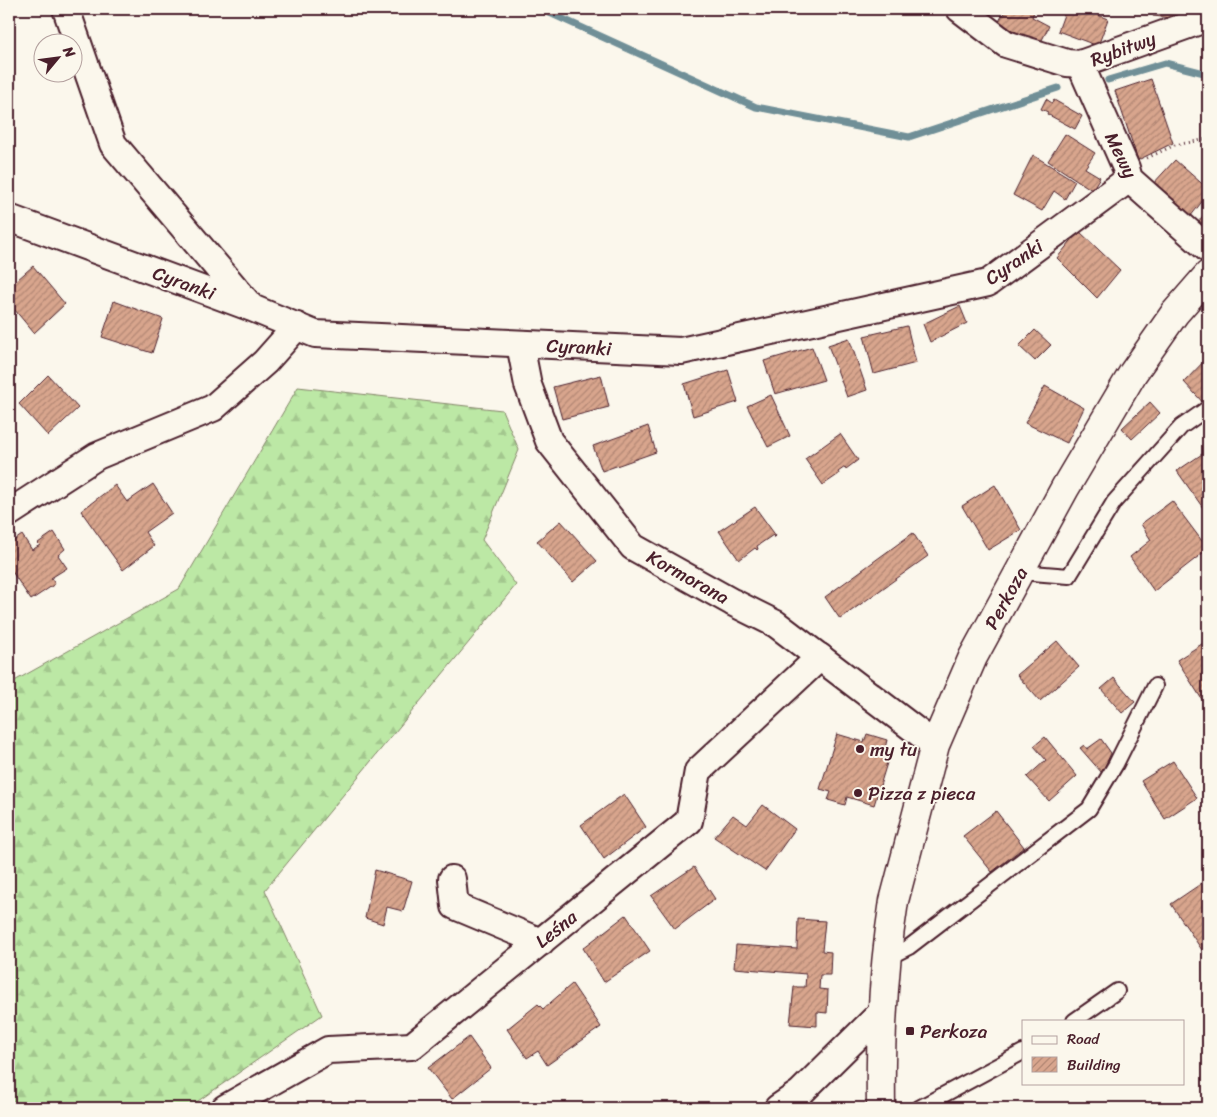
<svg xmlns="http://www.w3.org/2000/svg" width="1217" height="1117" viewBox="0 0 1217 1117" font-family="Sriracha,sans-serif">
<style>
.forest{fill:url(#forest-firs);stroke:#838468}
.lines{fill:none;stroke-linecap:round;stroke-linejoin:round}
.stream{stroke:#6f8f97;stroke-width:7}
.building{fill:url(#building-hatch);stroke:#4a1f2b}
.service-casing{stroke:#4a1f2b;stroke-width:18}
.minor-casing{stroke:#4a1f2b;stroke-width:30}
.tertiary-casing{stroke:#4a1f2b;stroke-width:31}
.path{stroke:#4a1f2b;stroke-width:3;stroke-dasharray:1 4;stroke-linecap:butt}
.service{stroke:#fbf7ec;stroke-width:14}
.minor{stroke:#fbf7ec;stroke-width:26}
.tertiary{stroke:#fbf7ec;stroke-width:28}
.poi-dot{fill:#4a1f2b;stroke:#fbf7ec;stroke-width:2}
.labels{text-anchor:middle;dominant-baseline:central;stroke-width:4;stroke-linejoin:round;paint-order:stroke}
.street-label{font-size:19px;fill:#4a1f2b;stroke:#fbf7ec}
.poi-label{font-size:19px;fill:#4a1f2b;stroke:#fbf7ec;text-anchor:start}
</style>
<defs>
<pattern id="forest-firs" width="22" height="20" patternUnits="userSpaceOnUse" patternTransform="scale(1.25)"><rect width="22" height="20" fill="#bce8a5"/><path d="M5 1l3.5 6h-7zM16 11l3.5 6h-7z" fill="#a3c78e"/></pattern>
<pattern id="building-hatch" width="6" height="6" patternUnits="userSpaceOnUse" patternTransform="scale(1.25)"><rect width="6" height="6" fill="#d8a58d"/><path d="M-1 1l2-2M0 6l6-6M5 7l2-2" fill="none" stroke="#b18673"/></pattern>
</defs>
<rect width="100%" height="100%" fill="#fbf7ec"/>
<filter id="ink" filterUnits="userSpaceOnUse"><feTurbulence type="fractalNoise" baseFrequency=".02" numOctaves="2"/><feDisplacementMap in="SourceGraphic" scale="10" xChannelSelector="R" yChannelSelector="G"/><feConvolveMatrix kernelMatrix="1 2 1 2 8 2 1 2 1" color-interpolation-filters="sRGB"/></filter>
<g filter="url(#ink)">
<polygon class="forest" points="298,387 502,410 519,450 482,540 516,585 265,890 322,1015 188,1108 9,1108 9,684 179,589"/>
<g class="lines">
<g class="stream">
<polyline points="541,9 756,107 909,137 1058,88"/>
<polyline points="1108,80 1165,63 1208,74"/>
</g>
</g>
<g class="building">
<polygon points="1006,9 1035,9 1032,17 1049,26 1040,44 998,23"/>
<polygon points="1066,9 1081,9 1108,19 1098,46 1058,31"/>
<polygon points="1154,9 1192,9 1190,20 1153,16"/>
<polygon points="1151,79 1173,143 1138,160 1115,91"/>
<polygon points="1046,99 1052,103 1054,100 1082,116 1075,129 1047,114 1048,112 1041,109"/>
<polygon points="1065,134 1095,153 1085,168 1100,177 1092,190 1048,161"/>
<polygon points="1033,155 1075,181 1065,199 1054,191 1042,211 1013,195"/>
<polygon points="1175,160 1208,189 1208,194 1190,217 1152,185"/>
<polygon points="1208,209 1208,227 1199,221"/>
<polygon points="1079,231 1120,270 1097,298 1057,258"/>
<polygon points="33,266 65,304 34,333 9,303 9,287"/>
<polygon points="114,301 163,319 152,353 102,337"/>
<polygon points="960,306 967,323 930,342 923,324"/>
<polygon points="907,326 916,363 874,374 864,336"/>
<polygon points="1035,330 1051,345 1035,361 1019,346"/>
<polygon points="849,338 867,390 847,397 828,345"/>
<polygon points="812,347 824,380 775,394 764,361"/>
<polygon points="1208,357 1208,408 1184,382"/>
<polygon points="728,370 738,402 693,416 684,384"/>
<polygon points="48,375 78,408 48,436 19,404"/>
<polygon points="601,375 609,407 562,419 553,387"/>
<polygon points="1045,386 1084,408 1067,443 1025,423"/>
<polygon points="771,395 790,436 768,447 747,406"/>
<polygon points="1150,402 1160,413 1132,439 1122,428"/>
<polygon points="648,426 656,452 602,471 593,446"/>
<polygon points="840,434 858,460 846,469 845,467 838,472 839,474 823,485 805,459"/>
<polygon points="1208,450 1208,515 1177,471"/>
<polygon points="153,484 172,513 145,532 154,546 123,570 81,511 115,485 127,502"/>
<polygon points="995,485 1021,530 988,550 962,506"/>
<polygon points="1172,501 1208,549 1154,591 1130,557 1151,540 1141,524"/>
<polygon points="755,507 776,536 774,538 773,535 757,546 758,549 757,550 755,548 739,560 719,531"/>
<polygon points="561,521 597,561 573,582 537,541"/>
<polygon points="54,532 65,549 58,555 67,568 51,578 55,584 31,600 9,567 9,544 22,535 32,550 40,545 38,543"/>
<polygon points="913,533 928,556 840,619 825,597"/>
<polygon points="1208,640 1208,709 1177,660"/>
<polygon points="1057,641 1079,667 1040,701 1017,675"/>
<polygon points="1114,678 1135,702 1122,713 1101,689"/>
<polygon points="837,734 864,742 867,734 887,740 885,748 891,750 874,805 847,797 845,805 828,800 831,792 820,789"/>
<polygon points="1045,737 1077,776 1049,801 1027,777 1046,760 1034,746"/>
<polygon points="1101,739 1111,753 1102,773 1080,748 1084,745 1087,749"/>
<polygon points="1173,761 1197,798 1165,819 1141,781"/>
<polygon points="624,794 646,827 604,859 581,825"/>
<polygon points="763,805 795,829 765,871 714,837 733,815 747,825"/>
<polygon points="996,811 1024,847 992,872 963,836"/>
<polygon points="694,867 715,899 675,929 651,896"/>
<polygon points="375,870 412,881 403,911 387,907 383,924 365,918"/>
<polygon points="1208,879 1208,946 1202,950 1171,904"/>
<polygon points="626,915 650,951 604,982 583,948"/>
<polygon points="798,919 825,921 822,951 831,952 830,975 820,975 819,989 828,990 827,1013 817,1012 817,1026 790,1024 794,987 805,987 806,974 734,968 736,945 797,949"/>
<polygon points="572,984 601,1027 547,1065 538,1051 527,1058 507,1029 538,1004 543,1009"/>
<polygon points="469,1037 491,1068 452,1099 428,1068"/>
</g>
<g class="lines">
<g class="service-casing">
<g id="service">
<polyline points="1020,572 1069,576 1114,502 1181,427 1208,408"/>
<polyline points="887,958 909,947 1089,809 1116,764 1155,686"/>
<polyline points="1074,1021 1117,991"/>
<polyline points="919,1108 1023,1052"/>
</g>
</g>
<g class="minor-casing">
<g id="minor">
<polyline points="66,9 113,144 251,307"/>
<polyline points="960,9 1006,44 1067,63 1080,64 1208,18"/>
<polyline points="1080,64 1126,168 1129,179 1208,249"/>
<polyline points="9,218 252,308 315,334 681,351 988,283 1129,179"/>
<polyline points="520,344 528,385 549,441 633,547 732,602 776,624 935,745"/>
<polyline points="9,513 97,456 213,408 265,362 297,326"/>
<polyline points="452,879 455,906 541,942"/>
<polyline points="225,1108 328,1050 412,1046 689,821 698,771 820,657"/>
<polyline points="778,1108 800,1093 883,1011"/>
</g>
</g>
<g class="tertiary-casing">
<path id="tertiary" d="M881 1108C880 1039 883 969 894 901L935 745 973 657 1065 488 1133 373 1175 313 1208 275"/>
</g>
<polyline class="path" points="1147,158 1175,145 1208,139"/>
<use href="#service" class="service"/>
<use href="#minor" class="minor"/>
<use href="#tertiary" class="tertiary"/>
</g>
</g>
<g class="poi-dot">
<circle cx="860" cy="749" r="5"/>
<circle cx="858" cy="793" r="5"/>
<rect x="905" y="1026" width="10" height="10" rx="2.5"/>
</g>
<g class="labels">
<g class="street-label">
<text transform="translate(1123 49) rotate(-20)">Rybitwy</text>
<text transform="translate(1121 155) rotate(64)">Mewy</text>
<text transform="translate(1014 262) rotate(-34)">Cyranki</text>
<text transform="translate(184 283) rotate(20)">Cyranki</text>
<text transform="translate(579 347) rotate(3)">Cyranki</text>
<text transform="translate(688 577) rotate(29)">Kormorana</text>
<text transform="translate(1006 598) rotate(-61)">Perkoza</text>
<text transform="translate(556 929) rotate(-39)">Leśna</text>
</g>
<g class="poi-label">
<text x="870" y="749">my tu</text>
<text x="868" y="793">Pizza z pieca</text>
<text x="920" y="1031">Perkoza</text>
</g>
</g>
<rect width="1217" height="1117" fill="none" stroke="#fbf7ec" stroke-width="30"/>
<rect x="15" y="15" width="1187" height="1087" fill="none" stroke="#4a1f2b" stroke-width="2" filter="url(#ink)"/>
<rect x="1022" y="1020" width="162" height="65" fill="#fbf7ec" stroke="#b4a19f"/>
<rect x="1032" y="1036" width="25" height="8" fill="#fbf7ec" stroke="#b4a19f"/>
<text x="1067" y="1044" font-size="15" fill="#4a1f2b">Road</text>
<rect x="1032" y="1057" width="25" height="15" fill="url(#building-hatch)" stroke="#b4a19f"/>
<text x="1067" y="1070" font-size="15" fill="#4a1f2b">Building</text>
<g transform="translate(58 58) rotate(61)"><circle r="24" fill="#fbf7ec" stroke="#b4a19f"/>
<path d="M0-4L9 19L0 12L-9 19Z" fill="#4a1f2b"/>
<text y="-8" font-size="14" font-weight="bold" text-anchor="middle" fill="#4a1f2b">N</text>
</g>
</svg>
